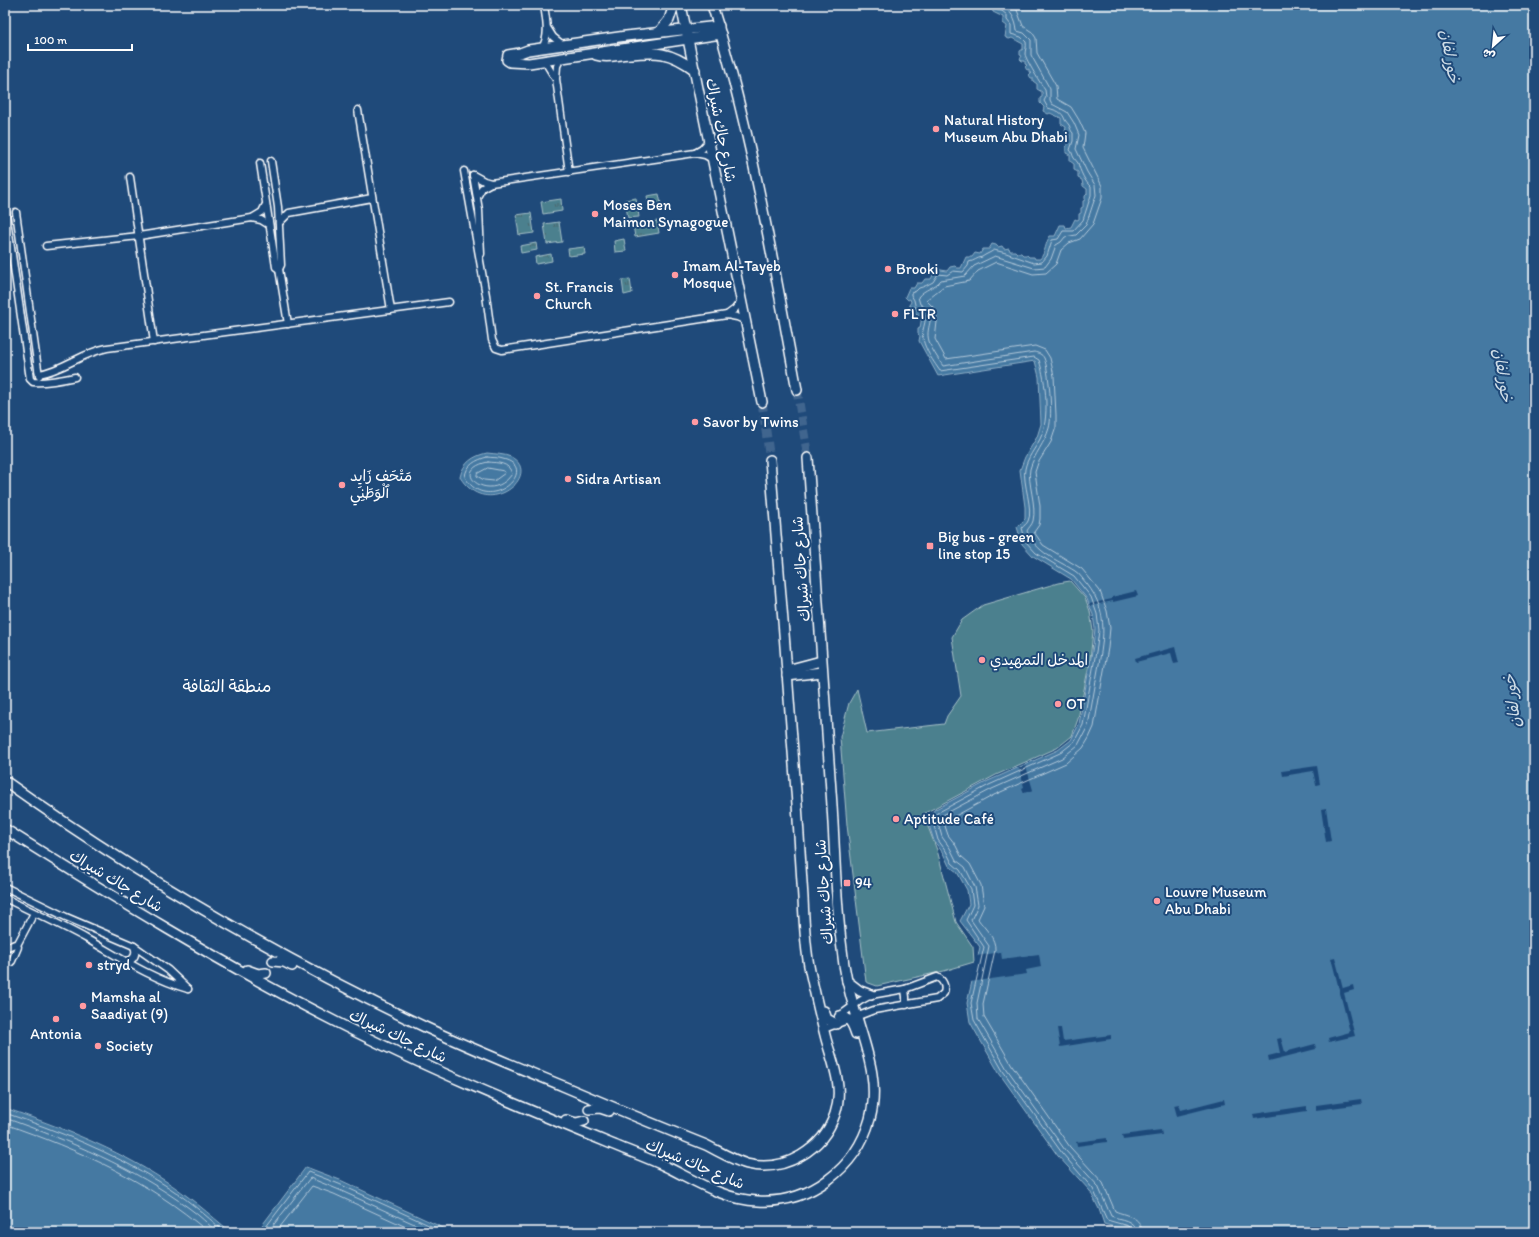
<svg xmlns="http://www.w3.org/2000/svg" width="1539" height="1237" viewBox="0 0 1539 1237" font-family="Itim,'Playpen Sans Arabic',sans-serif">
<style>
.grass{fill:url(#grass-tufts);stroke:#a6c0c6}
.green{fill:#4c808e;stroke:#a6c0c6}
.water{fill:#4479a2;stroke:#8fafc7}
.pier{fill:#1f4a7a}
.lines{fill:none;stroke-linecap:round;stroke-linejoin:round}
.shore{stroke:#b4c9da;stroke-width:1}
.secondary-tunnel{stroke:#41658e;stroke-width:9;stroke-dasharray:9 4.5;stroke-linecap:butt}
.street-casing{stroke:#fff;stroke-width:9}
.secondary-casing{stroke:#fff;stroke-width:12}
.street{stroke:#1f4a7a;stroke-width:6}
.secondary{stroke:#1f4a7a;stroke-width:9}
.poi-dot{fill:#ff9aa2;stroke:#1f4a7a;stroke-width:1.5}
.labels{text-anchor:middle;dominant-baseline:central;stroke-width:4;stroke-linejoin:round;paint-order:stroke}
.poi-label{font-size:15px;fill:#fff;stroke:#1f4a7a;text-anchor:start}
.street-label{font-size:15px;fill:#fff;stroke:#1f4a7a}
.water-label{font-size:16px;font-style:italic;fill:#d0dee8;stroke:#1f4a7a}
.quarter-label{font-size:17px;fill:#fff;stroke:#1f4a7a}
</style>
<defs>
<pattern id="grass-tufts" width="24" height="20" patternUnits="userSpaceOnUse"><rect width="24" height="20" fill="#4c808e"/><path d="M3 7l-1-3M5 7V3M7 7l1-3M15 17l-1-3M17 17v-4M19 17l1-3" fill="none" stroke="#4c666d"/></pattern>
</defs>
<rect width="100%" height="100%" fill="#1f4a7a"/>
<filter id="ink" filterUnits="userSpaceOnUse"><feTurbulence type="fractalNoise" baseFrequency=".025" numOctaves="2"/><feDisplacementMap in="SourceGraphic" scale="8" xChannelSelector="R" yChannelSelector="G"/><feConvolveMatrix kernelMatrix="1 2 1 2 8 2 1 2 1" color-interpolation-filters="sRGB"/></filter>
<g filter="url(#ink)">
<g class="grass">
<polygon points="659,194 662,209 650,211 647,196"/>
<polygon points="636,198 639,217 628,218 625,200"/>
<polygon points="561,199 562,211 543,214 541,202"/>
<polygon points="531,213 534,233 519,235 516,215"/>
<polygon points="657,221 659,233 635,237 633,225 643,223 644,227 648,226 648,223"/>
<polygon points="559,222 562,242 547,244 544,224"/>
<polygon points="624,239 626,251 615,252 614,241"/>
<polygon points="536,243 537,250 521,253 520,246"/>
<polygon points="584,247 585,254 569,256 568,249"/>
<polygon points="551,254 552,261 536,264 535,257"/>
<polygon points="630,279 632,293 624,295 622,280"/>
</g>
<polygon class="green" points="1070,581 1085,598 1090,611 1093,631 1090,660 1078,719 1072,736 1057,748 996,775 923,814 937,850 956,922 973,947 974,962 944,971 877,986 866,982 847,825 840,737 849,703 857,689 867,733 944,724 947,716 961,696 952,637 962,620 983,605 1058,583"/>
<g class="water">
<path d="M990 5H1534V1232H1133L1104 1224 1099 1209 1090 1191 1058 1156 999 1073 970 1022 967 1003 980 947 960 921 969 904 967 890 957 872 949 866 943 853 934 841 928 822 934 810 988 781 1058 750 1071 740 1079 724 1093 646 1095 629 1093 615 1087 599 1071 579 1033 556 1022 544 1017 527 1025 519V507L1020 470 1025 457 1037 437 1041 424 1039 377 1035 361 938 376 919 341 920 336 918 334V329L920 328 922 316 911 311V306L909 305 911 302 910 299 908 300 905 297 909 288H914L917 283H922L925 279H931L933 275 932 272 935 269 947 271 950 267 955 266 957 268H961L966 257H972L975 253 980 254 983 249H989L992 244 996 245 998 247 1002 246 1004 249 1009 248 1010 251H1015L1017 253H1021L1023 255H1027L1029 257H1034L1035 259H1040C1046 252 1045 243 1050 236H1055L1060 225H1065L1066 228 1071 227 1075 219 1077 220 1079 219V214L1081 213V208L1083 207V201L1085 200V196L1087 194V189L1083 186 1082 180 1078 178V172L1074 170V164L1070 161V155L1066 153V147L1067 146V142L1069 140 1070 135 1065 132 1066 127 1061 124V118L1050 113 1048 114 1043 111 1044 107 1040 103V98L1042 97V92L1037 89V84L1033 81V78H1031L1029 75 1031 73 1029 72V69L1027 70 1025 67 1027 65 1025 64V61H1022L1020 59 1022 56 1020 55V51L1023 49V44L1012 38 1009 39 1005 37 1007 26 1003 23V17L993 12 992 7Z"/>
<path d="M487 453C495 454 504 454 511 457 544 474 487 522 460 477 463 463 473 456 487 453Z"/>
<path d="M5 1108C60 1127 115 1148 164 1180 188 1195 209 1214 231 1232H5Z"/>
<polygon points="306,1167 340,1180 452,1232 257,1232"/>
</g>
<g class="pier">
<polygon points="1136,591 1138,596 1113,602 1113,601 1090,606 1089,604 1112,599 1112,597"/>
<polygon points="1175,647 1179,663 1174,664 1171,653 1136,662 1135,658"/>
<polygon points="1026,766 1033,790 1024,793 1022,788 1024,787 1019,768"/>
<polygon points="1317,766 1320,784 1316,785 1313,771 1283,776 1282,771"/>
<polygon points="1326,808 1331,841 1326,842 1321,809"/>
<polygon points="1001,952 1002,959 1039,954 1041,967 1026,970 1027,974 970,982 976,956"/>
<polygon points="1335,957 1343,988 1353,985 1354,990 1344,993 1355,1036 1329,1042 1328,1038 1350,1032 1331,958"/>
<polygon points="1057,1028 1061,1028 1063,1041 1111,1035 1111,1039 1060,1047"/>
<polygon points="1281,1038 1285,1052 1315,1044 1316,1049 1269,1061 1268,1056 1280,1053 1277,1039"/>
<polygon points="1224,1099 1225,1104 1177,1116 1174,1105 1179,1104 1181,1110"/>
<polygon points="1361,1099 1362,1104 1316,1110 1316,1105"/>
<polygon points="1307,1106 1307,1111 1254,1119 1253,1114"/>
<polygon points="1161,1130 1162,1135 1123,1140 1122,1135"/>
<polygon points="1107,1138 1107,1142 1077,1146 1076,1142"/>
</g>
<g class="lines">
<g class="shore">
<path d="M996 5 997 10 1002 11 1007 15V20L1011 25V34L1021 37 1026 42C1027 47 1025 50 1025 54 1026 60 1042 86 1045 90L1046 97 1044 101 1048 108C1057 111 1062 111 1065 120 1066 122 1068 123 1069 125 1071 129 1070 130 1073 133V141L1070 150C1073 153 1072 155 1074 158 1075 160 1077 161 1078 163 1080 171 1085 182 1091 187V195L1083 220 1073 231H1063L1058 239 1052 240 1047 256 1042 262 1034 263 1006 253 994 250C990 253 986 254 982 257 977 258 974 261 969 262L968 266 963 272 953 271 947 275 938 274 933 282C929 284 924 287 919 288L916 291 911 293V295L914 300 916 309 920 310 925 315C926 321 924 325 923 330 920 343 933 361 940 371L1034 357 1039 360C1046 381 1050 419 1040 439 1035 449 1027 458 1025 469 1022 482 1034 510 1028 521 1027 524 1023 526 1022 528L1026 542 1036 553 1074 576 1091 597 1097 614 1099 630 1097 646 1083 725 1074 742 1060 753 989 785 937 813 933 822 938 840 946 851 952 863 960 870 971 889 973 905 966 920 984 947 971 1003 974 1020 1003 1071 1062 1153 1093 1189 1107 1220 1128 1226 1130 1229V1232"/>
<path d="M1001 5C1011 10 1016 20 1017 31L1024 33 1031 40V55L1050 89V100L1052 104 1067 112 1074 123 1079 135 1076 149 1087 172 1095 185 1096 195 1086 225 1076 235 1065 237 1061 242 1056 245 1051 259 1045 267 1034 268 995 256 974 266 965 276 941 280C935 288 924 289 918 297L920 304C940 316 924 325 929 341 930 347 939 360 943 366L1034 352C1038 353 1042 354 1044 358 1049 370 1053 415 1049 428 1045 443 1034 454 1030 469 1027 482 1037 505 1033 521 1032 525 1028 528 1027 531 1036 553 1056 559 1075 571 1080 574 1083 580 1087 584 1110 613 1103 642 1097 675 1094 692 1091 709 1088 726L1078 745 1062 758 992 789 941 816 938 823 942 837 950 848 956 860 965 867 975 887 978 905 971 920 989 946 977 1003 978 1019 1007 1069 1065 1150 1098 1186 1111 1216C1120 1220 1135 1219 1136 1232"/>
<path d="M1013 5 1017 10 1023 26 1032 32 1036 38 1037 53 1056 86 1057 99 1071 107 1079 120 1085 133 1083 148 1102 186V198L1093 224 1080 239 1069 243 1061 250 1056 264 1046 273 1033 274 996 262 978 271 969 281 944 286 926 300 933 307 936 312 937 322 935 339 946 359 1035 346 1045 350 1050 358 1054 376 1056 415V427L1051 442 1038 463 1035 472 1040 506V519L1039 525 1034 532 1043 545 1082 569 1100 591 1107 611 1110 628 1108 648 1094 727 1089 738 1083 748 1066 763 994 795 946 821 944 823 948 835 955 844 961 856 970 864 981 885 984 906 978 919C985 929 996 938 995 950L983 1004 984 1017 1012 1065 1070 1147 1103 1183 1115 1211C1127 1216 1141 1216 1142 1232"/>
<path d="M487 457C492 458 498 457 503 459 542 468 487 517 465 477 466 465 476 460 487 457Z"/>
<path d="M488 462C498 463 509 462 512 474 490 506 447 470 488 462Z"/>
<polygon points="488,468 504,471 505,473 494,481 484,480 477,476 477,474"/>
<path d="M5 1113C59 1131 111 1152 160 1182 184 1196 204 1214 225 1232"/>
<path d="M5 1118C70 1141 133 1167 189 1208 199 1215 208 1224 217 1232"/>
<path d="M5 1124C79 1150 148 1180 208 1232"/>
<polyline points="262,1232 308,1172 339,1184 444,1232"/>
<polyline points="268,1232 310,1178 337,1189 432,1232"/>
<polyline points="276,1232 312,1186 334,1194 417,1232"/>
</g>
<g class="secondary-tunnel">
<polyline points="797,390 808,458"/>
<polyline points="762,402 770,460"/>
</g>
<g class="street-casing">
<g id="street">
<polyline points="548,29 553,37 563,45"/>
<path d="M542 48C550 35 546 20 544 5"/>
<polyline points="561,58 557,66 556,79 569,172"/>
<polyline points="544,60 555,78"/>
<polyline points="358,110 391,310"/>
<polyline points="5,119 5,129"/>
<polyline points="695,153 702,149 709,141"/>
<polyline points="271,161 278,207 281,265 279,269"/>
<polyline points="260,163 276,267 279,269 288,324"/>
<polyline points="464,171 486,295 492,340 496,348 502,350 727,315 737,317 746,321"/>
<polyline points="473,175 479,210 481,254"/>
<polyline points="473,175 484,181 491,183"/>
<polyline points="130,177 154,342"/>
<polyline points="477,197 482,188 491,183 695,153 705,155 712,159"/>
<path d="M5 206 30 379 33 382C47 383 61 380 75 377"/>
<polyline points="16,212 39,376"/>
<polyline points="252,218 261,220 269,225"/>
<polyline points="279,223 289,213 372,198"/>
<polyline points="46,246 139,236 252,218 262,212 265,206"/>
<polyline points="727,315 735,309 741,301"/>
<path d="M39 374C64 370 81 353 107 348L449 302"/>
<polyline points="5,887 66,917 134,946 168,970 188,989"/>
<path d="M5 898C32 912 60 924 87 939 119 957 152 979 188 989"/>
<polyline points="17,945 34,913"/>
<polyline points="5,948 15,944 18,947 12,961 10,963 5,964"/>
<path d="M127 961C135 960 137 953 134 946"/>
<polyline points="905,989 906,997 906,1005"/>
<path d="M824 1029 874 1010 937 999 944 993C946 986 943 980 937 977L905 989 871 995 860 1001 838 1017"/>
</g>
</g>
<g class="secondary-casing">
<g id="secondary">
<polyline points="681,5 762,402"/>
<path d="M712 5C751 130 773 261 797 390"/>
<polyline points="719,26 626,36 528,50 520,53 508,55 507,60 510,62 529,63 721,34"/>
<polyline points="659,32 669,20 674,5"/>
<path d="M596 55C605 58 613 56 621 55 654 52 667 49 695 70"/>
<polyline points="787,670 821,661"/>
<polyline points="787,676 822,672"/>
<path d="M5 781C138 876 280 958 427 1028 472 1049 517 1067 563 1086 610 1106 658 1126 706 1145 720 1152 733 1160 747 1164 784 1173 823 1150 835 1114 844 1088 833 1064 826 1039 820 1016 815 994 810 971 805 947 804 922 803 898 801 866 799 835 797 804 789 689 779 575 770 460"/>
<path d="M5 829C113 897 222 964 336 1022 428 1069 524 1108 619 1147 634 1153 650 1159 665 1166 694 1180 724 1200 758 1201 809 1204 856 1169 870 1119 880 1082 866 1049 856 1014 849 992 844 971 842 949 835 897 835 843 831 791 824 680 815 569 808 458"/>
<polyline points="273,961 284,962 292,966"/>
<polyline points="247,970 258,974 266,973"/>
<polyline points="847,981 860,991 871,995"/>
<polyline points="824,1011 827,1019 836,1024"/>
<path d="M840 1016C850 1017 853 1025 856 1034"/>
<polyline points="589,1109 600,1108 609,1111"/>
<polyline points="566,1120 576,1123 584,1121"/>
</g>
</g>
<use href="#street" class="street"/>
<use href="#secondary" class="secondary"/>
</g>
</g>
<g class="poi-dot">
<circle cx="936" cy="129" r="4"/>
<circle cx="595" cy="214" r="4"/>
<circle cx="888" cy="269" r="4"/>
<circle cx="675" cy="275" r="4"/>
<circle cx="537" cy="296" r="4"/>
<circle cx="895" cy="314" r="4"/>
<circle cx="695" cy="422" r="4"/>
<circle cx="568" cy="479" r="4"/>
<circle cx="342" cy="485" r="4"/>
<rect x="926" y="542" width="8" height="8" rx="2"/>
<circle cx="982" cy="660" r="4"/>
<circle cx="1058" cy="704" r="4"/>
<circle cx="896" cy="819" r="4"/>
<rect x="843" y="879" width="8" height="8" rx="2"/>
<circle cx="1157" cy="901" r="4"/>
<circle cx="89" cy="965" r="4"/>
<circle cx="83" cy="1006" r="4"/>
<circle cx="56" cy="1019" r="4"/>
<circle cx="98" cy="1046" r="4"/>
</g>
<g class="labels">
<g class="poi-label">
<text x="944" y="120">Natural History<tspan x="944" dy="17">Museum Abu Dhabi</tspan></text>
<text x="603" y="205">Moses Ben<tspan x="603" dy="17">Maimon Synagogue</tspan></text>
<text x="683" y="266">Imam Al-Tayeb<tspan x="683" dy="17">Mosque</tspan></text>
<text x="896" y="269">Brooki</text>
<text x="545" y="287">St. Francis<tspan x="545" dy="17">Church</tspan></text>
<text x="903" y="314">FLTR</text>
<text x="703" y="422">Savor by Twins</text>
<text x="350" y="476">مَتْحَف زَايِد<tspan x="350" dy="17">ٱلْوَطَنِي</tspan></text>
<text x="576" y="479">Sidra Artisan</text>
<text x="938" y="537">Big bus - green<tspan x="938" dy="17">line stop 15</tspan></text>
<text x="990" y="660">المدخل التمهيدي</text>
<text x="1066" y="704">OT</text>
<text x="904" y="819">Aptitude Café</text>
<text x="855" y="883">94</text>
<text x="1165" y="892">Louvre Museum<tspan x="1165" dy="17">Abu Dhabi</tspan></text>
<text x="97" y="965">stryd</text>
<text x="91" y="997">Mamsha al<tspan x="91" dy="17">Saadiyat (9)</tspan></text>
<text x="56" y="1034" text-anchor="middle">Antonia</text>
<text x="106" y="1046">Society</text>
</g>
<g class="street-label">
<text transform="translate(721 130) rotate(79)">شارع جاك شيراك</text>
<text transform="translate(801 569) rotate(-94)">شارع جاك شيراك</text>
<text transform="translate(116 881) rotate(31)">شارع جاك شيراك</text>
<text transform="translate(824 892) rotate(-94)">شارع جاك شيراك</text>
<text transform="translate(398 1036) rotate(25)">شارع جاك شيراك</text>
<text transform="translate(695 1164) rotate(23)">شارع جاك شيراك</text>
</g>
<g class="water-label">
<text transform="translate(1450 56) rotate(80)">خور لفان</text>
<text transform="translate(1503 375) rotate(81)">خور لفان</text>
<text transform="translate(1512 701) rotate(-97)">خور لفان</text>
</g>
<g class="quarter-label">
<text x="227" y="686">منطقة الثقافة</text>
</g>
</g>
<rect width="1539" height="1237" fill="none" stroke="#1f4a7a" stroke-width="20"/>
<rect x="10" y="10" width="1519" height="1217" fill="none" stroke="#fff" stroke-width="1.5" filter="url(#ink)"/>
<g transform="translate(1493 46) rotate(207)" stroke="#1f4a7a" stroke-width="3" paint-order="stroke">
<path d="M0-3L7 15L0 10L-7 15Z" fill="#ffffff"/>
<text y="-6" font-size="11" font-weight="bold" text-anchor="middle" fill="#ffffff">ش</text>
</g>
<path d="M28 44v6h104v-6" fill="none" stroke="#ffffff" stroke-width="2"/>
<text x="34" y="44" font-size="12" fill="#ffffff" stroke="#1f4a7a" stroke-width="3" paint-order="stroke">100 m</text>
</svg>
